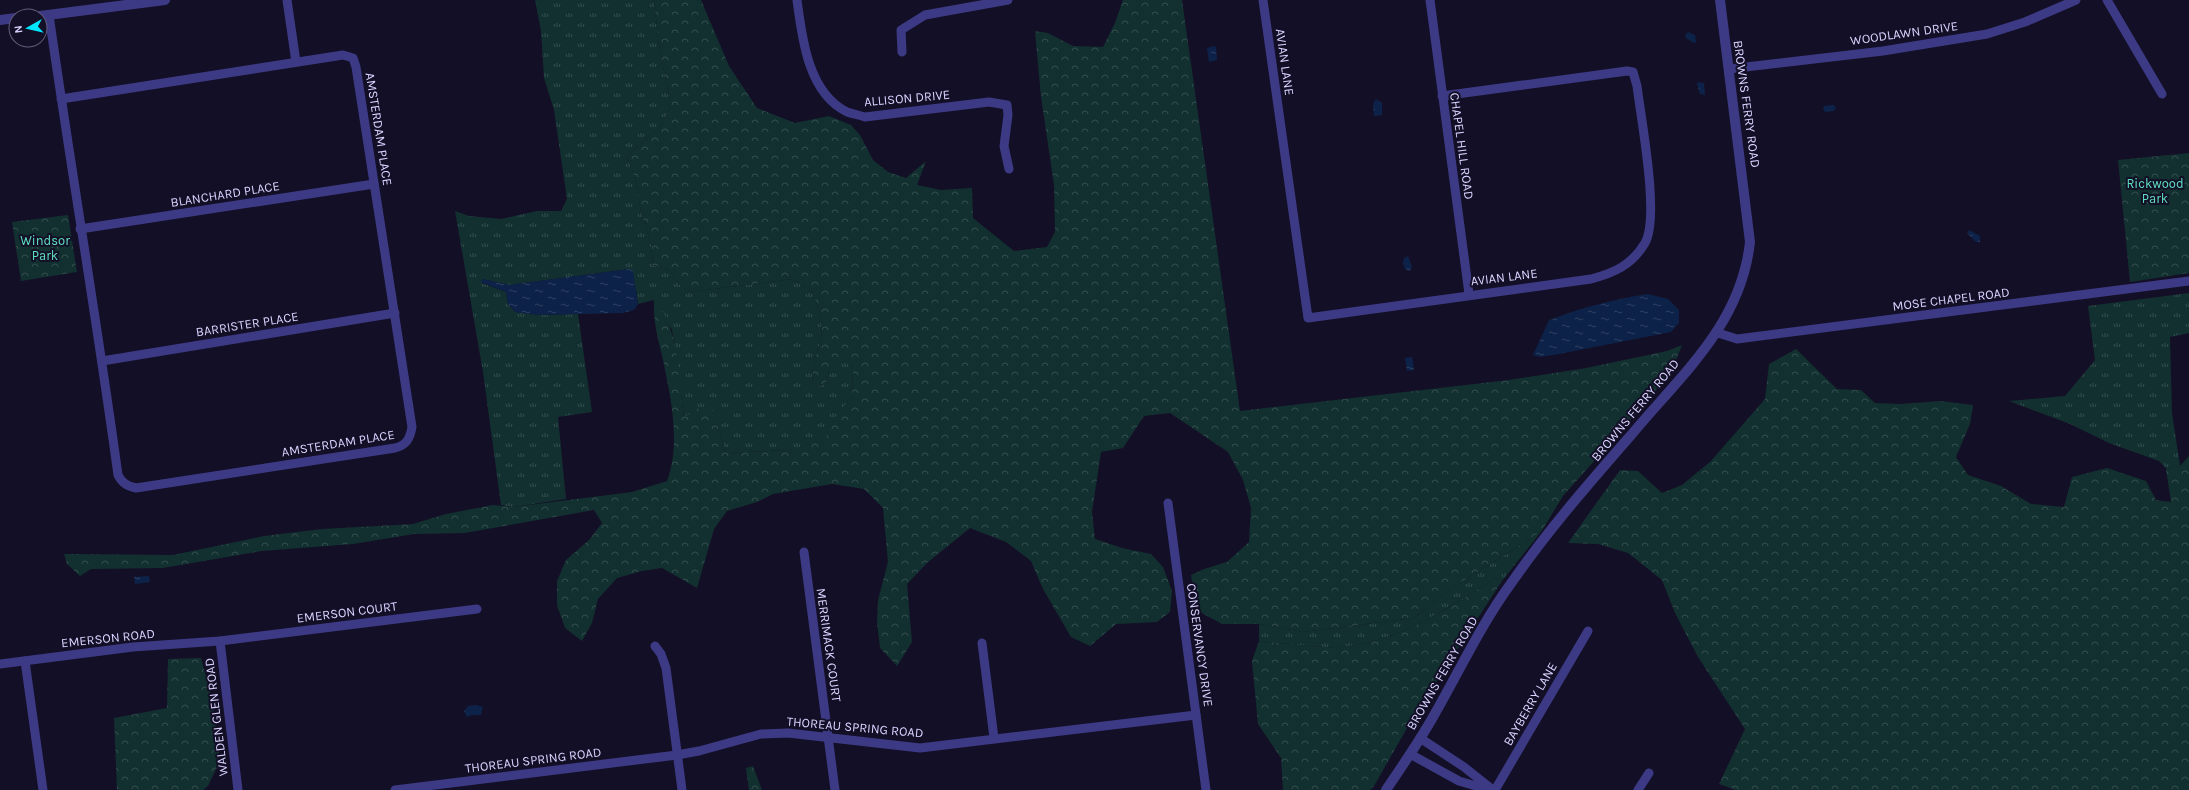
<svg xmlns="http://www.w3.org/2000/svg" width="2189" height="790" viewBox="0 0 2189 790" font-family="Karla,sans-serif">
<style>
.grass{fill:url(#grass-tufts)}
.forest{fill:url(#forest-crowns)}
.water{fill:url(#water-ripples)}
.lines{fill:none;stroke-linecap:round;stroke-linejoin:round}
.minor{stroke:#3d3a85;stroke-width:9}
.tertiary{stroke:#3d3a85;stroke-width:10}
.labels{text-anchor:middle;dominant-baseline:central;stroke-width:4;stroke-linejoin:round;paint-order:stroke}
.street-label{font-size:13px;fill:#d9d4ff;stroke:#130f26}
.park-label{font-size:13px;fill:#5fe0c0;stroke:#130f26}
</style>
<defs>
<pattern id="grass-tufts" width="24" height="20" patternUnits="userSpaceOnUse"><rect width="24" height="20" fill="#12302f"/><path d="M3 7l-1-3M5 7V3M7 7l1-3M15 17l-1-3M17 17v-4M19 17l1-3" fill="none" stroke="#344d4e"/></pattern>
<pattern id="forest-crowns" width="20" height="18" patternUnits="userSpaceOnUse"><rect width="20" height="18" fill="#12302f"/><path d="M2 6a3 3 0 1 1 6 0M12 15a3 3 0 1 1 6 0" fill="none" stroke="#344d4e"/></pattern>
<pattern id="water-ripples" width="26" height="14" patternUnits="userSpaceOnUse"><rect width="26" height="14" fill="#0c2248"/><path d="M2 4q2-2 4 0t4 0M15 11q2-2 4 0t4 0" fill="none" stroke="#2f4163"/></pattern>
</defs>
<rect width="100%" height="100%" fill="#130f26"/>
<g class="grass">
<polygon points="535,0 654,0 659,45 671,107 660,127 627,156 637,185 641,212 651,244 653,265 669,270 680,285 689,292 793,279 812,291 822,318 821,339 813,365 812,388 826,384 830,366 846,355 853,369 852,397 830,424 826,440 791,450 726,453 718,428 684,417 672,330 654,300 638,304 636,290 629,269 509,285 482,279 482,283 506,292 508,304 515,312 539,315 578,314 592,412 558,417 566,499 513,507 501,505 483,372 455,211 469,216 501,219 537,211 561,211 567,199 554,110 544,78 541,31"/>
<polygon points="2189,293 2189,333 2170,337 2172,413 2180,466 2167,469 2159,461 2109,443 2070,424 2009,401 2065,396 2095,360 2088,306"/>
<path d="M1541 532 1502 581 1496 578C1443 611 1388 650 1323 647 1302 646 1280 643 1259 641V624L1303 632 1414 618 1455 586Z"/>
</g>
<g class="forest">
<path d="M654 0H701L729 66 757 108 795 123 829 116 851 125 860 135 873 160 888 172 906 178 926 161 917 185 941 190 972 188 973 218 1014 251 1047 247 1055 232 1054 185 1041 97 1035 31 1048 33 1073 46 1103 47 1115 23 1123 0H1182L1240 411 1509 380 1586 368 1667 351 1682 345 1672 370 1644 405 1563 496 1541 532 1455 586 1414 618 1303 632 1259 624H1222L1200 612 1194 597 1191 575 1204 569 1227 562 1249 542 1251 508 1243 480 1228 452 1170 413 1144 416 1123 448 1101 452 1092 512 1095 539 1122 548 1151 554 1163 567 1172 591 1170 612 1157 622 1116 624 1090 646 1071 637 1043 589 1031 561 1006 542 970 528 927 563 907 584 912 642 897 666 880 648 877 622 878 600 888 562 883 508 864 489 832 484 773 494 757 502 727 511 714 529 697 588 662 568 642 571 617 578 598 599 592 623 582 641 565 628 557 605V581L566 560 589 540 602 523 594 510 465 533 414 534 353 544 262 551 163 568 91 569 80 576 67 564 64 554 173 555 264 536 322 529 413 524 446 514 493 505 513 507 632 492 667 481C681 444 671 398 663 360 658 338 653 323 654 300 679 325 679 382 684 417L700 407 720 412 718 428 726 453 791 450 826 439 829 424 852 397 853 369 846 356 830 366 826 384 812 388 813 365 821 339 822 318 812 291 793 279 689 292 680 285 669 270 653 265 651 244 641 212 637 185 627 156 660 127 671 107 659 45Z"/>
<polygon points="2189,153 2189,273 2130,282 2118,160"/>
<polygon points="68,215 77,272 21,281 12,222"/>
<polygon points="1796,349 1837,389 1861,390 1875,403 1900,404 1941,401 1973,405 1970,424 1956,457 1968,475 2001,486 2031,504 2064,507 2072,477 2107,468 2146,481 2156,500 2171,502 2166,469 2180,466 2189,456 2189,790 1736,790 1719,784 1745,729 1698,657 1675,613 1662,580 1628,553 1598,544 1568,543 1620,470 1638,471 1662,493 1682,485 1711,461 1765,399 1769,364"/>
<path d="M1496 578 1502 581 1411 721 1374 786 1370 790H1283L1281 758 1258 724 1252 661 1259 641C1280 643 1302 646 1323 647 1388 650 1443 611 1496 578Z"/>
<polygon points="201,658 214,707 220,761 208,786 203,790 117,790 114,718 167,708 168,659"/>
<polygon points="753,766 762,790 749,790 746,768"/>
</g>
<g class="water">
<polygon points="1688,32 1695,35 1696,42 1694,43 1686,38 1685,35"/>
<polygon points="1214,46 1216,47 1217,60 1209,62 1207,48"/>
<polygon points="1698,82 1704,83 1705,95 1700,94 1697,84"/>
<polygon points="1376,99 1382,103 1382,115 1374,116 1373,104"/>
<polygon points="1833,105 1836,107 1834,111 1826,112 1823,110 1824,106"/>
<polygon points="1969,230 1980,236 1980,242 1976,242 1967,233"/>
<polygon points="1408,256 1412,267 1410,271 1405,269 1403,263 1404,258"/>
<polygon points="629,269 633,271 638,304 634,310 623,313 539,315 515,312 508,304 506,292 481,282 482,279 509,285"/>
<path d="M1648 294 1668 299 1679 310V323L1671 332 1559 354 1540 357 1533 355 1549 320C1581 308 1614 299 1648 294Z"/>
<polygon points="1412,357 1414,370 1407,371 1405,358"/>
<polygon points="149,576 150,582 135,584 134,577"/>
<polygon points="476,705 483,707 481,715 472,715 467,717 464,711 468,706"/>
</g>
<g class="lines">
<g class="minor">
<polyline points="287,0 296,62"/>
<path d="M797 0C802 38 808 93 847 112 853 114 859 115 865 117L989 102 1007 105 1008 115 1004 146 1009 169"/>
<path d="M1263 0 1308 318 1591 279C1614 273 1632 265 1645 243 1660 217 1641 119 1637 86L1633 72 1627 71 1442 96"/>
<polyline points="1430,0 1469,294"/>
<polyline points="2107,0 2162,94"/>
<path d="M49 15C71 169 97 321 118 475 122 483 127 486 136 488L395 448C407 445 410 438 412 427L356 67 353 58 343 55 61 99"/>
<polyline points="902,52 901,30 925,15 1008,0"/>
<polyline points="1729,69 1883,51 1987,34 2025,22 2076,0"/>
<polyline points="80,229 374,184"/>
<polyline points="1718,333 1737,339 2189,281"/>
<polyline points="102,361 395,313"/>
<polyline points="1168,503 1206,790"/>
<polyline points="804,552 835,790"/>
<polyline points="220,641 238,790"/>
<polyline points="982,643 994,738"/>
<polyline points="655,646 661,654 666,668 682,790"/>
<polyline points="25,661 43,790"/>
<polyline points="0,664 133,647 220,641 477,609"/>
<polyline points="1420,738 1464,767 1493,790"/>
<polyline points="1410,754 1459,781 1490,790"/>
<polyline points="395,790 677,755 699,751 761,734 788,733 920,748 1196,715"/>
<polyline points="1495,790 1588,631"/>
<polyline points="1638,790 1649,773"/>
</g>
<g class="tertiary">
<polyline points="40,16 165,0"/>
<polyline points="0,20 16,18"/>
<path d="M1386 790C1402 766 1419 742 1433 717 1459 672 1481 624 1512 582 1548 530 1591 481 1632 434 1683 373 1741 324 1750 242L1720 0"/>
</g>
</g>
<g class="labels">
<g class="street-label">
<text transform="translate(1904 33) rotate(-8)">WOODLAWN DRIVE</text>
<text transform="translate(1285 62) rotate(82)">AVIAN LANE</text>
<text transform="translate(907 98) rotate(-5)">ALLISON DRIVE</text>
<text transform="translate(1747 104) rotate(82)">BROWNS FERRY ROAD</text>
<text transform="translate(379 129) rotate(81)">AMSTERDAM PLACE</text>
<text transform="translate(1462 146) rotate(82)">CHAPEL HILL ROAD</text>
<text transform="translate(225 194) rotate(-9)">BLANCHARD PLACE</text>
<text transform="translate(1504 277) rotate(-7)">AVIAN LANE</text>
<text transform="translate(1951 299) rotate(-7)">MOSE CHAPEL ROAD</text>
<text transform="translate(247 324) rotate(-9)">BARRISTER PLACE</text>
<text transform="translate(1635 410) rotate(-50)">BROWNS FERRY ROAD</text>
<text transform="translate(338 443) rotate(-9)">AMSTERDAM PLACE</text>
<text transform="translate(347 612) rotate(-7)">EMERSON COURT</text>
<text transform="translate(108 638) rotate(-6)">EMERSON ROAD</text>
<text transform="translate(829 645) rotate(82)">MERRIMACK COURT</text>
<text transform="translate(1200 645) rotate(82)">CONSERVANCY DRIVE</text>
<text transform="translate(1442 673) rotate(-60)">BROWNS FERRY ROAD</text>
<text transform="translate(1530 704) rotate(-60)">BAYBERRY LANE</text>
<text transform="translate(216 717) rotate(-97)">WALDEN GLEN ROAD</text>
<text transform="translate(855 727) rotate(5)">THOREAU SPRING ROAD</text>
<text transform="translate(533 760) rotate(-7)">THOREAU SPRING ROAD</text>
</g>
<g class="park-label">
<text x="2155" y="183">Rickwood<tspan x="2155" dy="15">Park</tspan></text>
<text x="45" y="240">Windsor<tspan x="45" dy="15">Park</tspan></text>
</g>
</g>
<g transform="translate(28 28) rotate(262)"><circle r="19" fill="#130f26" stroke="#625e7d"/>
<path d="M0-3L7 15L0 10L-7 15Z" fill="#00e5ff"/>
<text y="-6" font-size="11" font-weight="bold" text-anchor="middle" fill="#d9d4ff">N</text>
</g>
</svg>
